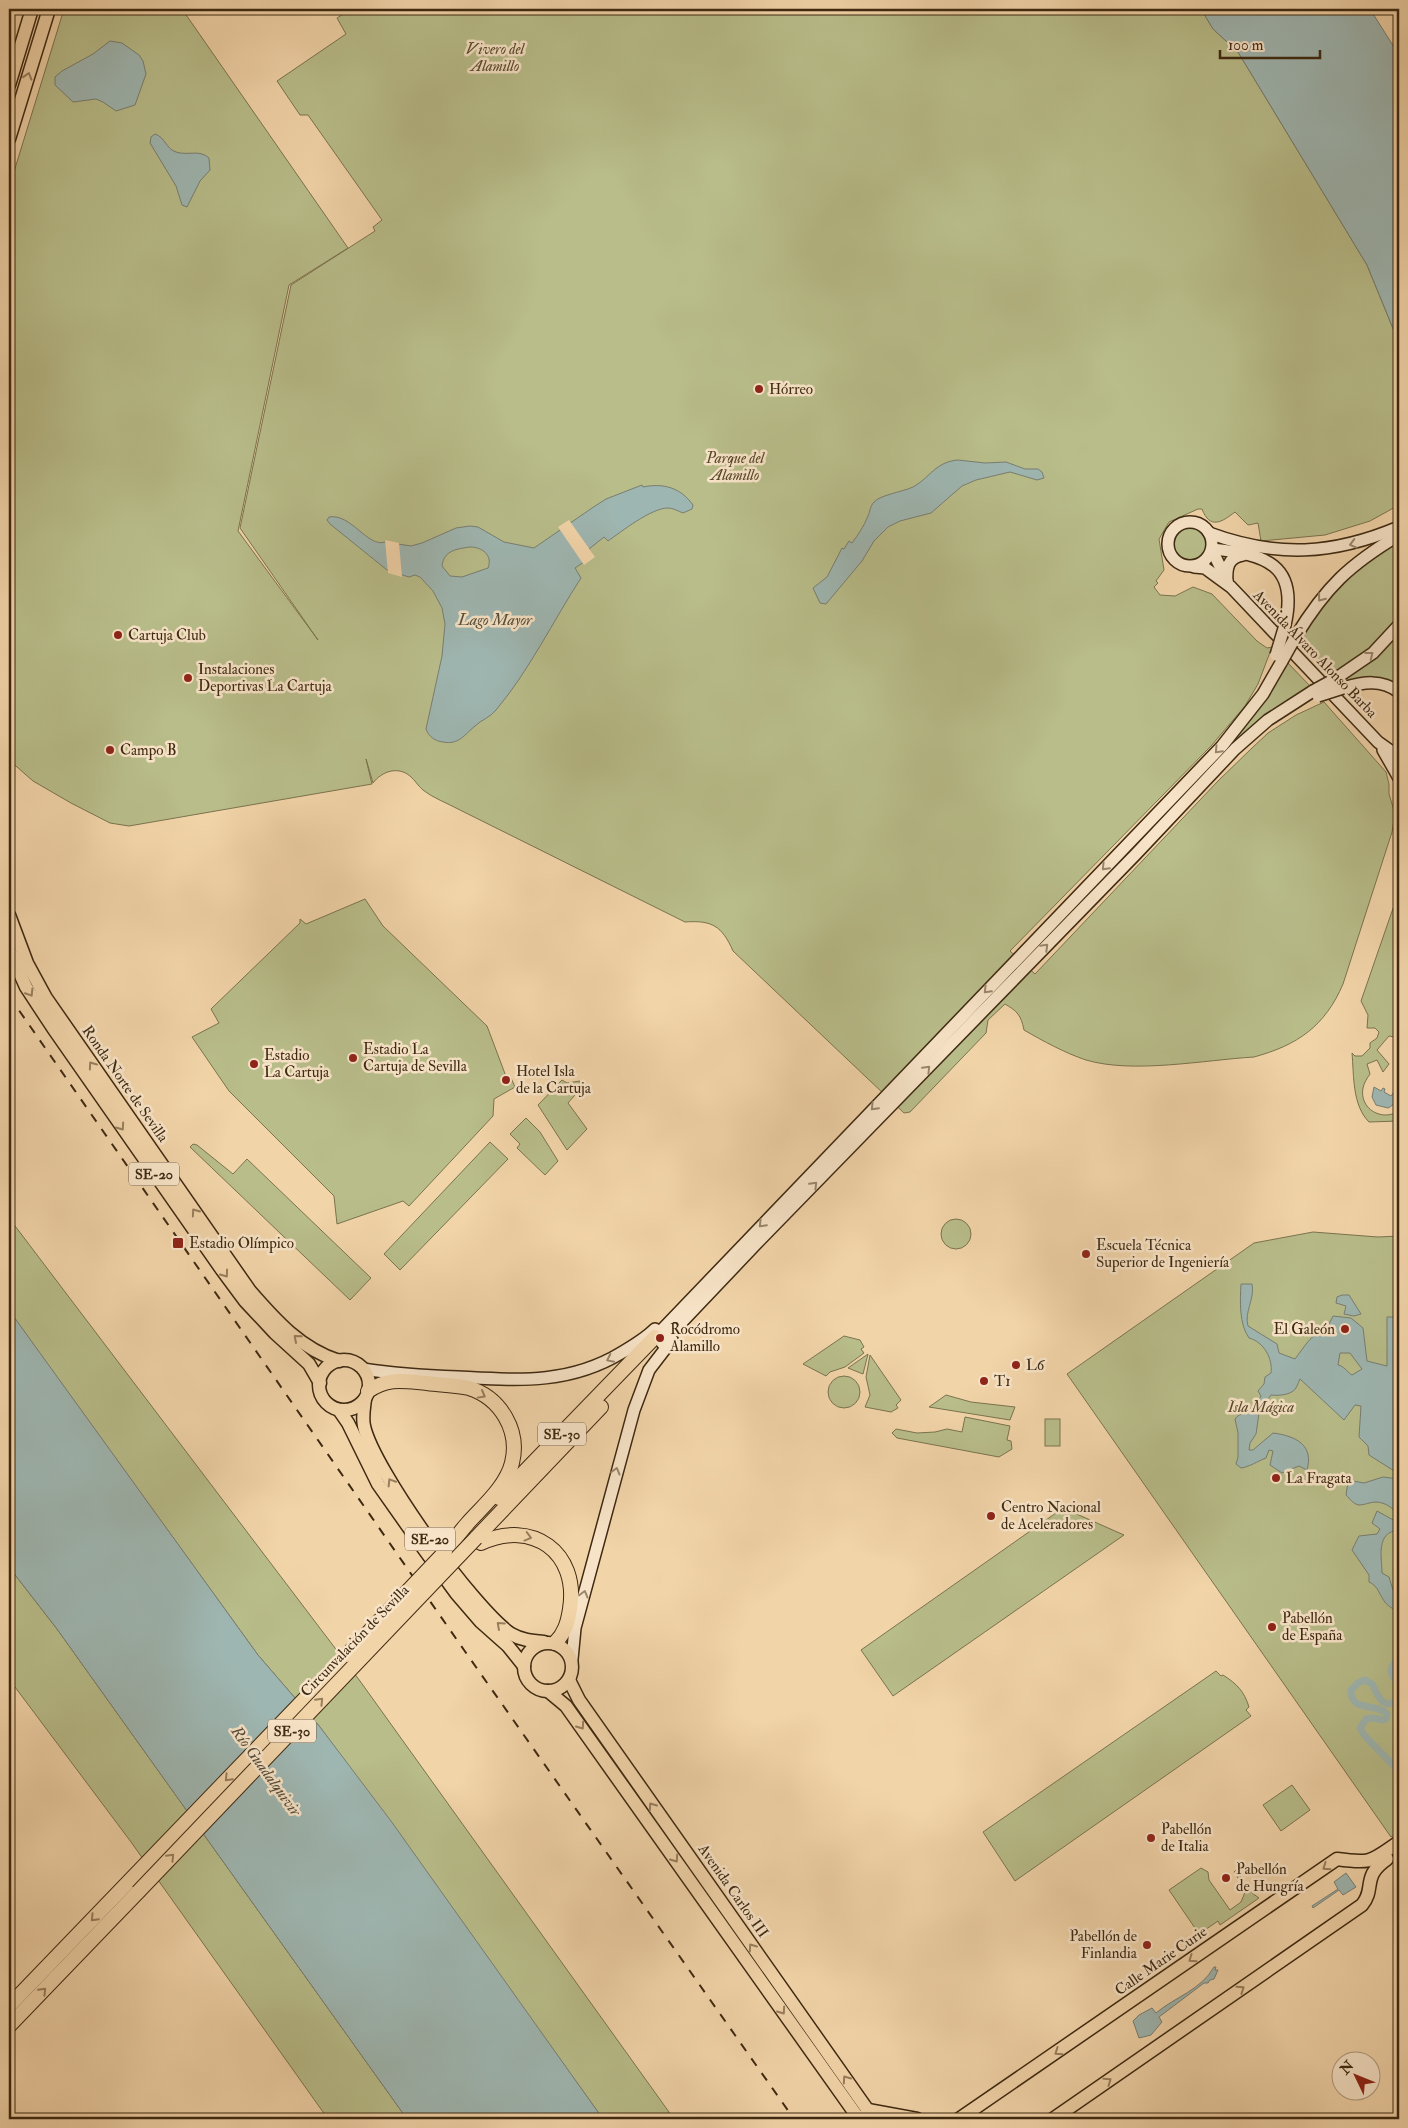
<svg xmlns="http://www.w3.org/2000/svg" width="1408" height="2128" viewBox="0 0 1408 2128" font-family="'IM FELL Double Pica',serif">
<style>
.green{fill:#b8bd8a;stroke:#7b734e}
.water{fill:#9eb6b1;stroke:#787e71;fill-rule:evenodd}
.pier{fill:#f2d4a9}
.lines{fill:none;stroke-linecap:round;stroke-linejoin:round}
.canal{stroke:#9eb6b1;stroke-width:7}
.secondary-casing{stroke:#3e2911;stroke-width:14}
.primary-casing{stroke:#3e2911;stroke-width:15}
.trunk-casing{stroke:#3e2911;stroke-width:15}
.motorway-casing{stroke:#3e2911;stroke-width:16}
.secondary{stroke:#f7e3c7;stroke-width:11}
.primary{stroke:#f2d4a9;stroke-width:12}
.trunk{stroke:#f2d4a9;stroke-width:12}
.motorway{stroke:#f2d4a9;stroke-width:14}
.rail{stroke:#3e2911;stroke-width:2;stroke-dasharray:9 9;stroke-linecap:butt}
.secondary-bridge-casing{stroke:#3e2911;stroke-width:14;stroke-linecap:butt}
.motorway-bridge-casing{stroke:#3e2911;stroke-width:16;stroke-linecap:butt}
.secondary-bridge{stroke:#f7e3c7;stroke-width:11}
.motorway-bridge{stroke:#f2d4a9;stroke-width:14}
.oneway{stroke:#987e5d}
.oneway2{stroke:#9a866c}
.poi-dot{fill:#8f2418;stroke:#f7e3c7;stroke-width:2}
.labels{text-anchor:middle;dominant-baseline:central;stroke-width:5;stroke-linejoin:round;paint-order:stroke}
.shield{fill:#f7e3c7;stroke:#766148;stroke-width:1}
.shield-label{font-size:14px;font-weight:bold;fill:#3e2911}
.park-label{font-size:15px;font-style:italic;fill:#564729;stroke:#f7e3c7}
.poi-label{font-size:15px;fill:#3e2911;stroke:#f7e3c7;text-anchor:start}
.street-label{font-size:15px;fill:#3e2911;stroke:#f7e3c7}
.water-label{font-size:16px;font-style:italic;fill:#564c39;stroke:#f7e3c7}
</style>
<rect width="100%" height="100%" fill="#f2d4a9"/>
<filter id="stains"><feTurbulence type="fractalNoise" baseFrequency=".004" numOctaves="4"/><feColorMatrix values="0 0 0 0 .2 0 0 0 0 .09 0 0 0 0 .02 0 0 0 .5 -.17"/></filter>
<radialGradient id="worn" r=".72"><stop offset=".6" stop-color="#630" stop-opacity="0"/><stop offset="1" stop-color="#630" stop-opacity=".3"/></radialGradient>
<g class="green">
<path d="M64 9H182L348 248 289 285 238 531 318 640 240 528 291 285 375 231 373 227 382 220 308 115H300L277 81 346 34 337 18 351 9H1201L1213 29 1238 52 1367 265 1399 343V505L1370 521 1325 535 1261 541 1258 523 1248 525 1235 512C1222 522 1210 530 1202 509H1198L1169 522 1159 539 1164 570 1156 581 1158 583 1154 587 1160 595 1175 596 1193 587 1212 594 1257 641 1267 648 1272 647 1258 684 1245 706 1211 746 1010 951 1035 974 1218 781 1252 748 1268 733 1296 715 1324 702 1386 772 1389 784V794L1395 814 1392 832 1343 984C1325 1026 1298 1045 1254 1057 1204 1060 1133 1074 1086 1060 1065 1053 1043 1041 1024 1030 1021 1015 1017 1011 1005 1004L988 1020 986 1033 910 1112 904 1113 733 951C722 926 712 920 685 922L458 809C447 803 433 798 423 790 418 786 415 780 410 776 398 766 382 771 373 783L366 759 372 784 129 826 110 823 71 803 33 781 9 760V188Z"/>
<circle cx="1189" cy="544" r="17"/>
<polygon points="1399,540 1399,564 1395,569 1399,574 1399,621 1378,643 1331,676 1298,641 1308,623 1344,579"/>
<polygon points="1399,632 1399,690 1340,683 1390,643"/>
<polygon points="1287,662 1310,686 1235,743 1233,741 1260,707"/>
<path d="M1399 891V944C1396 951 1399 1001 1399 1014L1396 1019 1399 1022V1029L1394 1037 1389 1036 1377 1050 1389 1064 1383 1072 1377 1060 1367 1064 1370 1074C1367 1078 1364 1083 1363 1088 1359 1109 1382 1122 1399 1111V1121L1369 1122C1352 1105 1354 1075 1352 1053L1355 1056H1362L1370 1048V1043L1377 1038 1379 1032 1375 1028H1367L1368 1015 1361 1001Z"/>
<polygon points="365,899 383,926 487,1026 507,1079 511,1078 515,1087 494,1099 493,1116 409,1206 403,1201 337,1224 334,1196 229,1091 192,1037 219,1023 211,1009 300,923 300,919 306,924"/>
<polygon points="562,1080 567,1083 580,1081 575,1095 568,1103 587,1129 567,1150 538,1105"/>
<polygon points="526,1118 540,1132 558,1161 545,1175 517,1148 520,1144 510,1134"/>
<polygon points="490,1142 508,1159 400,1270 384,1254"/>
<polygon points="193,1144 197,1145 233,1174 247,1159 371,1278 350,1300 190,1147"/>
<polygon points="9,1218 360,1681 674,2119 603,2119 320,1727 258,1655 9,1311"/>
<circle cx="956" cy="1234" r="15"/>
<polygon points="1313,1232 1378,1237 1399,1236 1399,1832 1391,1837 1067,1374 1254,1243"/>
<polygon points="844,1336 860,1340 864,1347 861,1349 864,1353 845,1367 830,1372 826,1376 803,1364"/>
<polygon points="868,1354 863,1374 848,1368"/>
<polygon points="870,1355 901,1400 896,1405 898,1408 891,1412 865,1407 870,1395 866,1377"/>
<circle cx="844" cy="1392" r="16"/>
<polygon points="946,1395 971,1402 1015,1407 1010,1420 929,1407"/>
<polygon points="965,1417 1010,1426 1007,1440 1011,1441 1012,1449 999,1457 897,1438 892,1433 896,1429 917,1433 935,1432 947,1429 962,1432"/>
<rect x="1045" y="1419" width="15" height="27"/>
<polygon points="1063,1508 1124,1535 893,1696 861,1650"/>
<polygon points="9,1567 57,1629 407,2119 328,2119 131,1842 9,1679"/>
<path d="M1216 1671 1221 1676 1223 1675C1237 1684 1244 1691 1249 1707L1246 1710 1251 1716 1015 1881 983 1832Z"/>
<polygon points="1292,1785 1310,1810 1281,1831 1263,1805"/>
<polygon points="1201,1868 1208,1872 1209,1880 1230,1910 1241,1902 1246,1890 1234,1872 1236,1870 1252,1893 1259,1898 1220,1925 1218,1921 1199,1934 1169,1890"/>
</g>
<g class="water">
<polygon points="1201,9 1370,9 1399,55 1399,343 1367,265 1238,52 1213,29"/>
<polygon points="110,41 122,43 139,55 143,61 146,74 135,105 116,111 103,102 96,99 73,102 55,85 55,77 62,71 93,54"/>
<path d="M155 134C165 137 166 149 176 152 188 156 199 149 209 158L210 170 200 181 187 207 182 205 176 186 150 143 151 137Z"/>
<path d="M958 460 985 463 1006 462 1025 469H1038L1042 472 1044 478 1037 480 1010 472 976 480 962 486 931 513 900 521 888 527 874 541 862 561 826 604 820 603 813 588 827 577 842 548 844 549 849 541 852 543C858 535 864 526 868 516 870 512 870 506 874 502 880 495 902 492 913 487 931 477 935 462 958 460Z"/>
<path d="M642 485 643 487C663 483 680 487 693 505L692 509 683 513C678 511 673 508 668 508 651 508 621 532 608 541L604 537 589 549 593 556 575 568 581 578C553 621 529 671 496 710 491 717 481 720 475 726 464 735 459 745 443 742 435 741 429 737 426 729L442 656 445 624 442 608 433 591 420 577 415 575 409 577 387 570 330 524 327 520 329 517C351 513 368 548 385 542L411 546 422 543 456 528 470 526 478 527 504 542 534 548 592 508 606 499ZM470 547C482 547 493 555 488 568L462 577 450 576 442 566C444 550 457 549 470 547Z"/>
<path d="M1374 1087 1381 1091 1383 1088 1385 1089 1384 1092 1391 1096 1396 1089 1397 1090C1399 1098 1396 1104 1388 1108L1376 1105 1372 1097Z"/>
<path d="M1241 1284H1252C1255 1299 1244 1312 1248 1326L1277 1344 1279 1353 1295 1359C1305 1346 1311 1334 1327 1328L1333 1316 1351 1318 1363 1328 1367 1361 1387 1366V1317H1395L1396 1325 1399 1326V1474L1369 1455 1368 1446 1359 1437 1361 1406 1355 1405 1344 1420 1300 1379C1299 1381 1298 1384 1297 1386 1294 1395 1279 1396 1271 1395L1259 1413 1256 1434 1250 1443 1249 1450H1253L1273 1433C1296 1436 1314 1445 1307 1470L1299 1466 1282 1473 1270 1465 1273 1451 1269 1450 1266 1458C1258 1461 1249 1467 1241 1468L1236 1464 1238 1457V1433L1235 1419C1240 1412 1248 1413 1253 1407 1256 1405 1259 1400 1261 1396L1258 1391 1264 1384 1265 1377 1271 1373C1273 1359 1264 1342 1249 1338 1239 1324 1240 1301 1241 1284ZM1340 1353H1350L1362 1369 1352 1375C1347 1372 1344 1366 1338 1365Z"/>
<polygon points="1342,1295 1349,1295 1361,1314 1354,1316 1344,1314 1346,1306 1336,1303 1337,1297"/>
<polygon points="9,1310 258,1655 320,1727 391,1821 603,2119 407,2119 57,1629 9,1567"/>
<path d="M1383 1477 1399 1479V1518C1396 1509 1385 1502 1376 1502 1370 1502 1365 1505 1359 1505 1353 1504 1350 1499 1346 1495L1348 1482 1353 1481 1364 1483Z"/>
<path d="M1377 1511 1397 1522H1399V1530C1375 1532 1382 1558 1382 1573L1389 1577 1393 1590 1399 1595V1611C1378 1605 1383 1588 1369 1582V1575L1352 1550 1359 1536 1377 1534 1380 1529 1372 1523Z"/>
<polygon points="1346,1873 1356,1887 1343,1895 1339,1890 1313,1908 1312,1906 1338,1889 1334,1882"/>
<path d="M1214 1967H1216L1215 1970H1218L1214 1979 1210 1980 1208 1983H1204L1159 2017 1162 2022 1151 2035 1139 2038 1133 2021 1139 2015 1152 2008 1156 2013C1175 1997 1201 1990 1214 1967Z"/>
</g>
<g class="pier">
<polygon points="569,520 595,557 584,565 558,527"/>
<polygon points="385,540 399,543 402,577 388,573"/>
</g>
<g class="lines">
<g class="canal">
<polyline points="1399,1659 1394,1663 1391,1670 1393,1677 1399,1683"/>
<path d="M1399 1698C1383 1713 1378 1695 1372 1684L1365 1680 1358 1683 1351 1690C1350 1713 1376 1702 1387 1714L1386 1719 1383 1720 1373 1718 1366 1719 1360 1728 1364 1735 1399 1771"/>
</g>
<g class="secondary-casing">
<g id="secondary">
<circle cx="1190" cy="544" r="22"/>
<path d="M1209 533C1277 558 1333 555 1399 527"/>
<path d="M1212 549C1265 554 1299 564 1285 625"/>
<polyline points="1212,550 1227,581"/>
<polyline points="1194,567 1205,568 1231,587 1378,742 1399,757"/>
<path d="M1227 582C1226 568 1228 557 1243 555"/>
<path d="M1296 636C1326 587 1349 565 1399 535"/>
<polyline points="1335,679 1373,653 1399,625"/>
<path d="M1343 688C1364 682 1381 679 1399 692"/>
<polyline points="1383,750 1399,778"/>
<polyline points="655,1337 1222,746 1263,694 1282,661"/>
<polyline points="662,1343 756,1244 1136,854 1235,749 1268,720 1313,691"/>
<path d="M363 1369C394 1374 426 1376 458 1377 516 1380 568 1385 621 1353 633 1346 645 1339 655 1329"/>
<polyline points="572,1659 575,1628 634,1410 649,1370 672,1340"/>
</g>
</g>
<g class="primary-casing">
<g id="primary">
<polyline points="569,1680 579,1700 874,2119"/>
<polyline points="548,1691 566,1706 859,2119"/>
<polyline points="866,2114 868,2110 917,2119"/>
<path d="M959 2119 1337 1859C1373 1864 1371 1861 1399 1842"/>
<path d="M1053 2119 1362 1905C1376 1888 1361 1877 1387 1859"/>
</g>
</g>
<g class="trunk-casing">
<g id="trunk">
<polyline points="9,85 32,9"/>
<polyline points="9,139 49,9"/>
<path d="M9 915 27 963 46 998 250 1291C276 1321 301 1349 339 1361"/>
<polyline points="9,949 26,987 53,1028 222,1270 245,1301 275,1333 309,1364 320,1383"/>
<circle cx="344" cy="1385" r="25"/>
<path d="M365 1399C364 1408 362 1417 364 1426 373 1469 474 1609 511 1634 521 1640 532 1641 544 1642"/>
<polyline points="339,1410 348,1423 378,1484 421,1545 456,1593 481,1622 508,1646 524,1666"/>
<circle cx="548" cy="1667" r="24"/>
</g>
</g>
<g class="motorway-casing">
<g id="motorway">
<path d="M368 1391C389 1377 403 1381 427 1383 441 1385 455 1385 469 1388 501 1398 520 1431 512 1463 506 1487 482 1507 467 1524 459 1533 452 1543 445 1552"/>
<polyline points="499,1498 655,1337"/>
<polyline points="476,1538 601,1407"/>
<path d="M481 1543C532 1519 579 1552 570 1609 568 1622 565 1633 555 1643"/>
<polyline points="9,2006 347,1655"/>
<polyline points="9,2026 138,1892"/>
</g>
</g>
<use href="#secondary" class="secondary"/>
<use href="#primary" class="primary"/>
<use href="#trunk" class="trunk"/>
<use href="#motorway" class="motorway"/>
<polyline class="rail" points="9,996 464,1650 794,2119"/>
<g class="secondary-bridge-casing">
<g id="secondary-bridge">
<polyline points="1276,655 1285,625"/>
<polyline points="1282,661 1296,636"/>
<polyline points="1313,691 1335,679"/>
<polyline points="1318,696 1343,688"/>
</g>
</g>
<g class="motorway-bridge-casing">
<g id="motorway-bridge">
<polyline points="347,1655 445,1552"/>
<polyline points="138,1892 476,1538"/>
</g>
</g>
<use href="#secondary-bridge" class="secondary-bridge"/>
<use href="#motorway-bridge" class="motorway-bridge"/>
</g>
<defs><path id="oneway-chevron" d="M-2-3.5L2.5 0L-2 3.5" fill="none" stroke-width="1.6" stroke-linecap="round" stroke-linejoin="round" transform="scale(1.25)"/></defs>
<g class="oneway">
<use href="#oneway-chevron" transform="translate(28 76) rotate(-73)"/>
<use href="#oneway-chevron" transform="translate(30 993) rotate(58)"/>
<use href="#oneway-chevron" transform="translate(92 1065) rotate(-125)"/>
<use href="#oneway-chevron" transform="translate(121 1127) rotate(55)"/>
<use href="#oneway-chevron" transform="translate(195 1212) rotate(-125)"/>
<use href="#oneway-chevron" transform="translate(225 1274) rotate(54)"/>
<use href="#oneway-chevron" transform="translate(297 1338) rotate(-139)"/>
<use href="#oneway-chevron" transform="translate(482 1395) rotate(29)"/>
<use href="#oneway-chevron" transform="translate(391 1482) rotate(-122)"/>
<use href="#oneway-chevron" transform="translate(528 1537) rotate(15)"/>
<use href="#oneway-chevron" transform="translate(500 1625) rotate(-138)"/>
<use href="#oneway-chevron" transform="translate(320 1701) rotate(-46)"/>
<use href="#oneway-chevron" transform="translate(581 1726) rotate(55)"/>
<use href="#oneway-chevron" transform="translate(228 1778) rotate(134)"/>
<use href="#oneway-chevron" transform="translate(652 1806) rotate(-125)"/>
<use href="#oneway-chevron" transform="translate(171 1857) rotate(-46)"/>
<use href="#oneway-chevron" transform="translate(675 1859) rotate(55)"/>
<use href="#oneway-chevron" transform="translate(1326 1867) rotate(145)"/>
<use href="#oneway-chevron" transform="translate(94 1918) rotate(134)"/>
<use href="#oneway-chevron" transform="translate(752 1947) rotate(-125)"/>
<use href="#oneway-chevron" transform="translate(1192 1959) rotate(145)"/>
<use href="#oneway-chevron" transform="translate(1241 1989) rotate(-35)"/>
<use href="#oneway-chevron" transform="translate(43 1991) rotate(-46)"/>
<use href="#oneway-chevron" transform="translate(782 2011) rotate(55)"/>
<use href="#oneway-chevron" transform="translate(1058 2052) rotate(145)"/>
<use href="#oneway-chevron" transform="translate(846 2079) rotate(-125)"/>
<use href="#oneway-chevron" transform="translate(1108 2081) rotate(-35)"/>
</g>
<g class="oneway2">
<use href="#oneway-chevron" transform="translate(1353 544) rotate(165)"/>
<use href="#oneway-chevron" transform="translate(1321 598) rotate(128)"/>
<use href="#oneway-chevron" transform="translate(1370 655) rotate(-38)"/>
<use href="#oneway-chevron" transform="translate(1218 750) rotate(133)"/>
<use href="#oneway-chevron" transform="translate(1105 867) rotate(134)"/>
<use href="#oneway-chevron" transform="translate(1045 947) rotate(-45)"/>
<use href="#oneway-chevron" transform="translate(987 990) rotate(134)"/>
<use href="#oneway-chevron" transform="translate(927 1069) rotate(-46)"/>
<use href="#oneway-chevron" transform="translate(874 1107) rotate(134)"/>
<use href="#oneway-chevron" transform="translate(814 1185) rotate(-46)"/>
<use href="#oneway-chevron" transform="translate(762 1224) rotate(134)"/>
<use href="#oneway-chevron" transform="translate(610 1359) rotate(154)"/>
<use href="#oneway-chevron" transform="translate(616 1471) rotate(-75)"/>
<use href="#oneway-chevron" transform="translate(584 1594) rotate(-75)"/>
</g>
<g class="poi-dot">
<circle cx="759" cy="389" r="5"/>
<circle cx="118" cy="635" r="5"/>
<circle cx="188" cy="678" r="5"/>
<circle cx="110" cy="750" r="5"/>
<circle cx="353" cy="1058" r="5"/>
<circle cx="254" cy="1064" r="5"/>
<circle cx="506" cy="1080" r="5"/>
<rect x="172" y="1237" width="12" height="12" rx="2.5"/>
<circle cx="1086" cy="1254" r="5"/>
<circle cx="1345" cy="1329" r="5"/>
<circle cx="660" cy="1338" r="5"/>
<circle cx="1016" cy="1365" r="5"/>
<circle cx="984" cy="1381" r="5"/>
<circle cx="1276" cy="1478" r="5"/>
<circle cx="991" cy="1516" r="5"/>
<circle cx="1272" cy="1627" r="5"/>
<circle cx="1151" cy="1838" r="5"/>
<circle cx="1226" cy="1878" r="5"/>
<circle cx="1147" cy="1945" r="5"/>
</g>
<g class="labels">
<g class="shield">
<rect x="129" y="1162.5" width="50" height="23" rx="4"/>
<rect x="538" y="1422.5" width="48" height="23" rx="4"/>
<rect x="405" y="1527.5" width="50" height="23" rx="4"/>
<rect x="268" y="1719.5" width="48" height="23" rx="4"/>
</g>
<g class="shield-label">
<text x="154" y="1174">SE-20</text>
<text x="562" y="1434">SE-30</text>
<text x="430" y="1539">SE-20</text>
<text x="292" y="1731">SE-30</text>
</g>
<g class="park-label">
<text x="495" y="49">Vivero del<tspan x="495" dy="17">Alamillo</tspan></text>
<text x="735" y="458">Parque del<tspan x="735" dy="17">Alamillo</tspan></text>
<text x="1261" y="1407">Isla Mágica</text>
</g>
<g class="poi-label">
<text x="769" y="389">Hórreo</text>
<text x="128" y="635">Cartuja Club</text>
<text x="198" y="669">Instalaciones<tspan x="198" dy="17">Deportivas La Cartuja</tspan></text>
<text x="120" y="750">Campo B</text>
<text x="363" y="1049">Estadio La<tspan x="363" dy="17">Cartuja de Sevilla</tspan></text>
<text x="264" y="1055">Estadio<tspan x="264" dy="17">La Cartuja</tspan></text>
<text x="516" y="1071">Hotel Isla<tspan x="516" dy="17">de la Cartuja</tspan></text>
<text x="189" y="1243">Estadio Olímpico</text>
<text x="1096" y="1245">Escuela Técnica<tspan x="1096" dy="17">Superior de Ingeniería</tspan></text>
<text x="670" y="1329">Rocódromo<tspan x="670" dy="17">Alamillo</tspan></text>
<text x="1335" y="1329" text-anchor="end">El Galeón</text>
<text x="1026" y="1365">L6</text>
<text x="994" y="1381">T1</text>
<text x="1286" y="1478">La Fragata</text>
<text x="1001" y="1507">Centro Nacional<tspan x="1001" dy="17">de Aceleradores</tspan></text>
<text x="1282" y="1618">Pabellón<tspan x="1282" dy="17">de España</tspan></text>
<text x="1161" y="1829">Pabellón<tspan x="1161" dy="17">de Italia</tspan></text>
<text x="1236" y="1869">Pabellón<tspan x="1236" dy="17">de Hungría</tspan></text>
<text x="1137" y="1936" text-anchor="end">Pabellón de<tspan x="1137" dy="17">Finlandia</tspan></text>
</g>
<g class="street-label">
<text transform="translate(1315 654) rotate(46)">Avenida Álvaro Alonso Barba</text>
<text transform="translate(125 1084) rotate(55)">Ronda Norte de Sevilla</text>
<text transform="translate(355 1641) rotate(-46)">Circunvalación de Sevilla</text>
<text transform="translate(733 1891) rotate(55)">Avenida Carlos III</text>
<text transform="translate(1161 1961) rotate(-35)">Calle Marie Curie</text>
</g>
<g class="water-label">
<text x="495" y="620">Lago Mayor</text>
<text transform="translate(266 1771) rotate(54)">Río Guadalquivir</text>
</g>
</g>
<rect width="1408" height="2128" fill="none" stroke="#f2d4a9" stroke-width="30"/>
<rect x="10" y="10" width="1388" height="2108" fill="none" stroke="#3e2911" stroke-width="2.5"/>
<rect x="15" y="15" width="1378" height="2098" fill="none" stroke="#3e2911"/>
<g transform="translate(1356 2076) rotate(313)"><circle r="24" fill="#f7e3c7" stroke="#ad997e"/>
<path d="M0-4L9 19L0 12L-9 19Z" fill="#8f2418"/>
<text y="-8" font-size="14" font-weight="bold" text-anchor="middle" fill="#3e2911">N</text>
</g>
<path d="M1220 50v8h100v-8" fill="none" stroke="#3e2911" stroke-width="2.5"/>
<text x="1228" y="50" font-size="15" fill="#3e2911" stroke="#f7e3c7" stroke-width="4" paint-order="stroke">100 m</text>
<rect width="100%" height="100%" filter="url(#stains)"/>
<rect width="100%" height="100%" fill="url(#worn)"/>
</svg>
